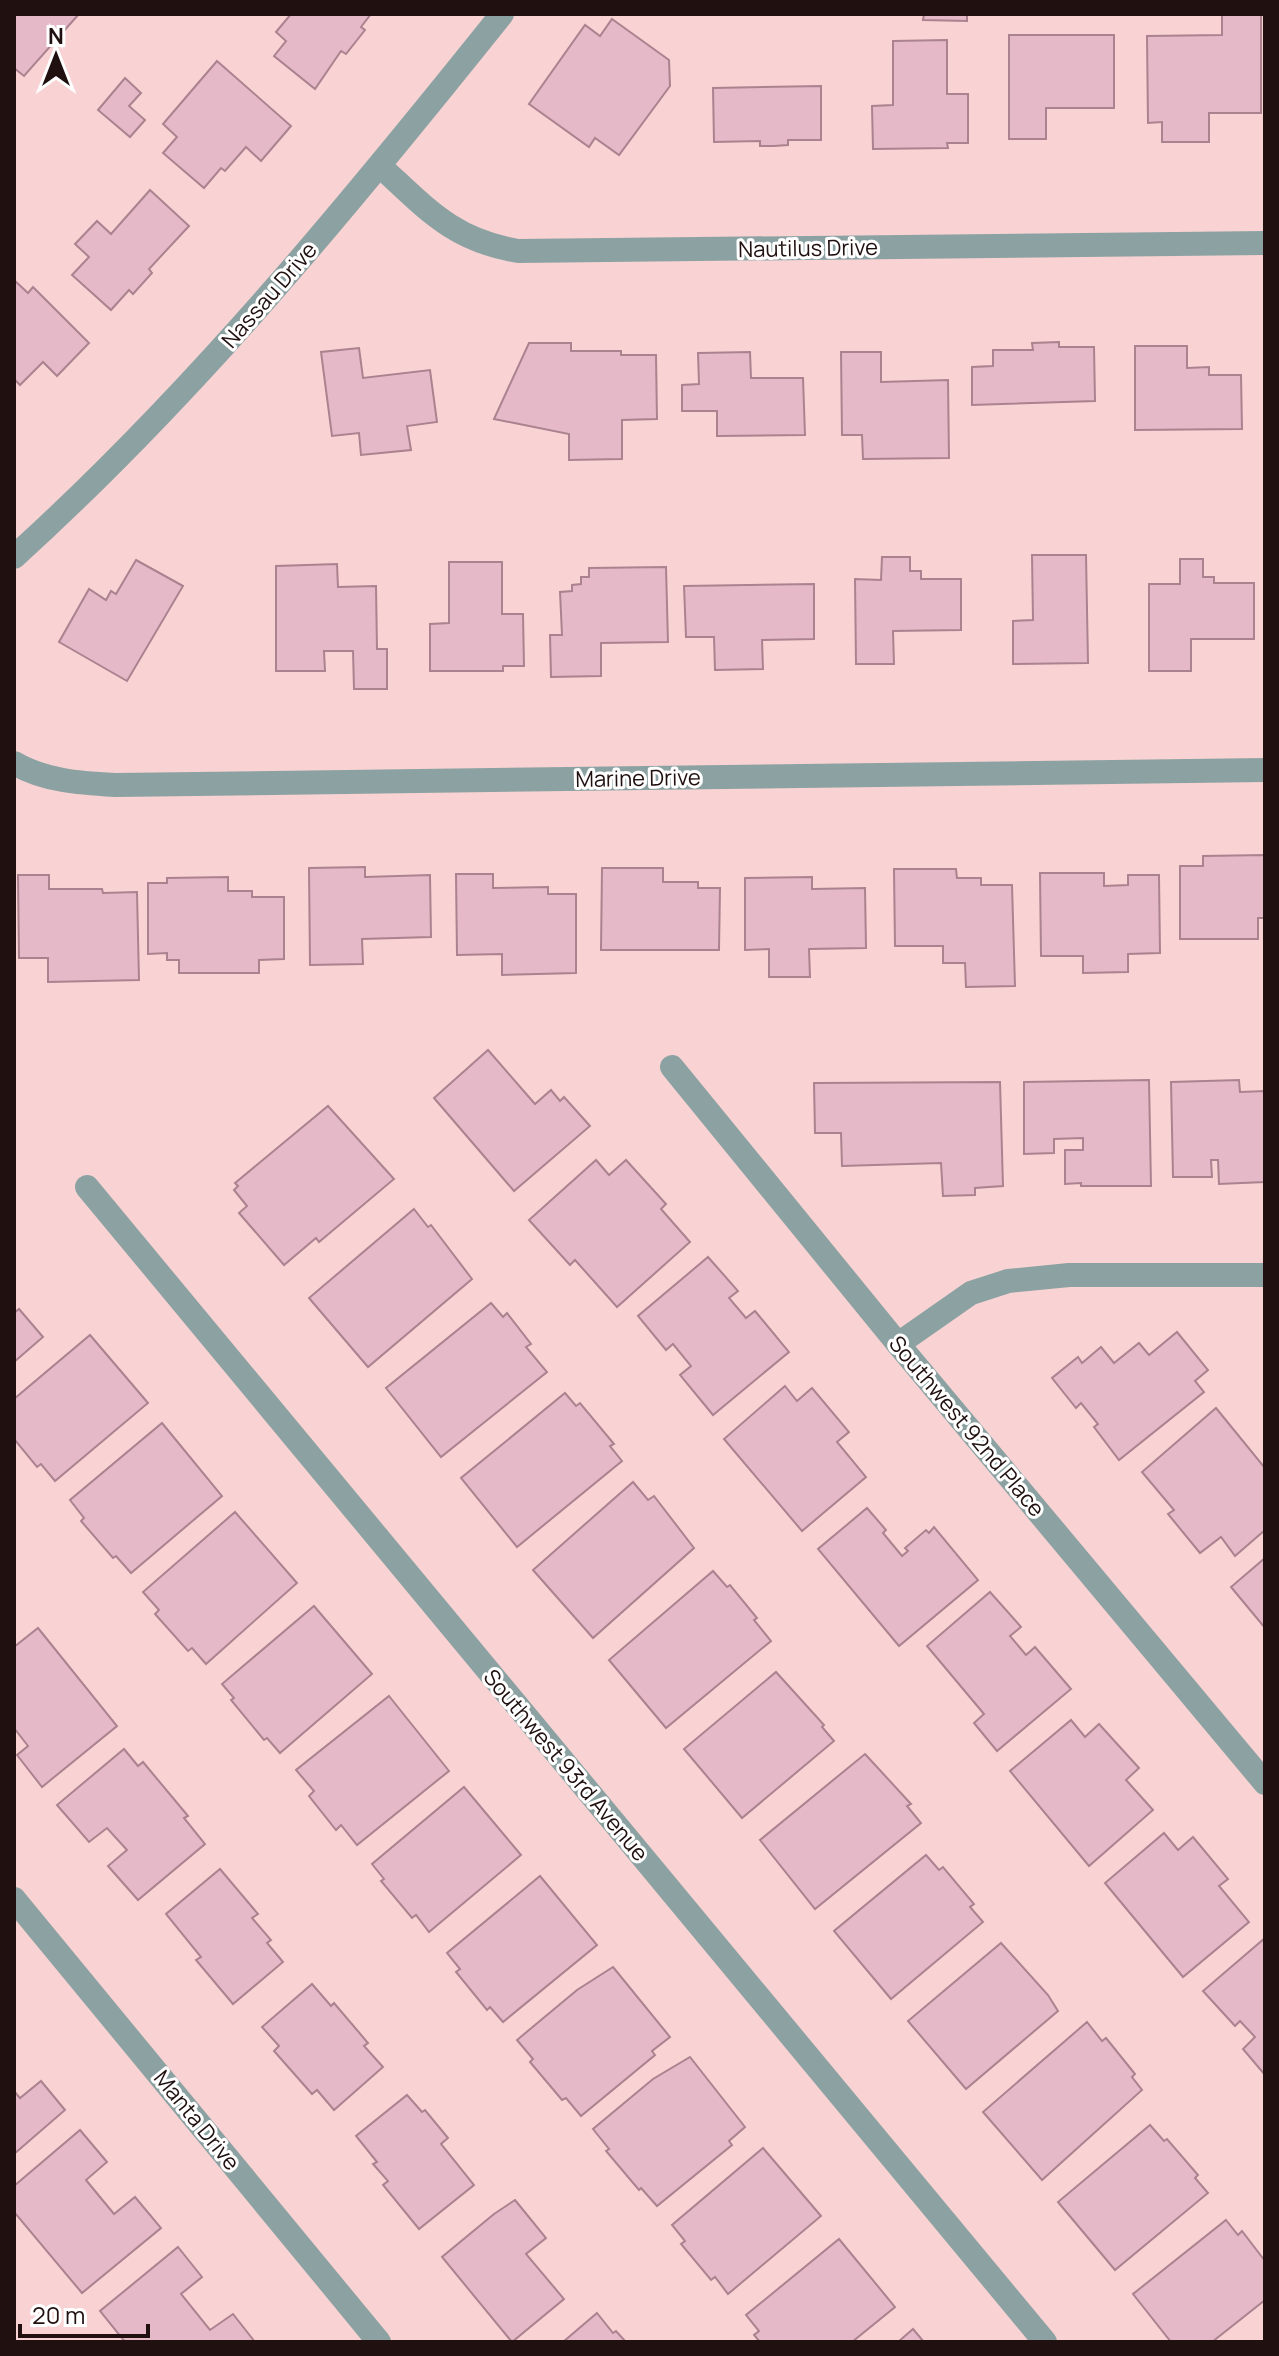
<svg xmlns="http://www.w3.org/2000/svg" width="1279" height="2356" viewBox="0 0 1279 2356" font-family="Manrope,sans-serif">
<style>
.building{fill:#e5b9c7;stroke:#ab828f;stroke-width:2}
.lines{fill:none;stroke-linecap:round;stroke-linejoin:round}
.minor{stroke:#8ca2a2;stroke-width:24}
.labels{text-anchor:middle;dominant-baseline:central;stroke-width:6;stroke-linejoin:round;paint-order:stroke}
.street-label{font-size:22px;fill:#201010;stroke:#fff}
</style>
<rect width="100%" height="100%" fill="#f9d3d3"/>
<g class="building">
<polygon points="14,14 79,14 24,76 14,68"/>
<polygon points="291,14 371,14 361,27 365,30 346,54 341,51 315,89 274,56 286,41 276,32"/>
<polygon points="924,14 967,14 967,21 923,20"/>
<polygon points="1222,14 1261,14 1261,113 1209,113 1209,142 1162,142 1162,122 1148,123 1147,36 1222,35"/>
<polygon points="612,19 669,60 670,86 619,155 595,138 589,147 529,104 585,25 600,36"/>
<polygon points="1009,35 1114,35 1114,108 1046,108 1046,139 1009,139"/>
<polygon points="947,40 947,94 968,94 968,143 947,143 948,148 873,149 872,106 893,105 893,41"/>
<polygon points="217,61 291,126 261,161 246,147 225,171 221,168 204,188 163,153 177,137 163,124"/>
<polygon points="125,78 141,93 129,106 145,120 130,137 98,110"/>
<polygon points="821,86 821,140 788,140 788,145 774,146 760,146 760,141 714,142 713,88"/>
<polygon points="150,190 189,226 149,269 152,273 133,294 129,290 111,310 72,275 89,257 75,244 97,221 111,234"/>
<polygon points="14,280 28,293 33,287 89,343 57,376 43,362 20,385 16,381 14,383"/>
<polygon points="1059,342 1059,347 1094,347 1095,401 972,405 972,367 993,366 993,350 1033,350 1032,343"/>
<polygon points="529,343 571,343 571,351 621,351 621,355 656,355 657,419 622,420 622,459 569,460 569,434 494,419"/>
<polygon points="1135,346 1187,346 1187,368 1209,367 1209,375 1241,375 1242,429 1135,430"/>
<polygon points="359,348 363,378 430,370 437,422 407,426 411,450 361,455 359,433 332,436 321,352"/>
<polygon points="750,352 751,378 803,378 805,435 717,436 717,411 682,411 682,385 699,384 698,353"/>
<polygon points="841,352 881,352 881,382 948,380 949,458 863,459 862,435 842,435"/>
<polygon points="1032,555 1086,555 1088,663 1013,664 1013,621 1033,620"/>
<polygon points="882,557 910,557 910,571 921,571 921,579 961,579 961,630 893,631 894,664 856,664 855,579 881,580"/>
<polygon points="1180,559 1203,559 1203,577 1214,577 1214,583 1254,583 1254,639 1191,639 1191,671 1149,671 1149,584 1180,584"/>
<polygon points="136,560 183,586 127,681 59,642 89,589 106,600 111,591 116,594"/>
<polygon points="449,562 502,562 502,614 523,614 524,666 503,666 503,671 430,671 430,624 449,623"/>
<polygon points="337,564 338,587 376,586 377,649 387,649 387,689 354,689 353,651 324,651 325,671 276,671 276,566"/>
<polygon points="666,567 668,642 601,643 601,676 551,677 550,635 562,635 560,592 572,591 572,585 581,584 581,577 589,577 589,568"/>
<polygon points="814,584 814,639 762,640 763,669 715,670 714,637 686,637 684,586"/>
<polygon points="1265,855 1265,918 1258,918 1258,939 1180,939 1180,866 1203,866 1203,856"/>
<polygon points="365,867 365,877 430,875 431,937 362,939 363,964 310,965 309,868"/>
<polygon points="602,868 663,868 663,882 698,882 698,888 720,888 719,950 601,950"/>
<polygon points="894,869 956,869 957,878 981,878 981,885 1012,885 1015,986 966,987 965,963 943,963 943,946 895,946"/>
<polygon points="1040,873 1104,873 1104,886 1128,885 1128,875 1159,875 1160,953 1128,954 1128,972 1083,973 1083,956 1041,956"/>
<polygon points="456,874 493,874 493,888 548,887 548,894 576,894 576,973 502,975 502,954 457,955"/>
<polygon points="18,875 49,875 49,889 102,889 103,893 137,892 139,980 48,982 48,958 19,958"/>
<polygon points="228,877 228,891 252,891 252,897 284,897 284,959 259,960 259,973 179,973 179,960 167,960 167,953 148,954 148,883 167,883 167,878"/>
<polygon points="812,877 812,889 865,888 866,948 809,949 810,977 769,977 769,949 745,950 745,878"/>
<polygon points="488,1050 535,1104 551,1090 560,1101 564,1097 590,1126 514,1191 434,1098"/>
<polygon points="1149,1080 1151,1186 1081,1186 1081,1183 1065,1184 1065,1150 1083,1150 1083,1138 1054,1139 1054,1153 1024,1154 1024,1082"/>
<polygon points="1239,1080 1240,1092 1265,1091 1265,1182 1219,1184 1218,1160 1211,1160 1212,1177 1173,1177 1171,1082"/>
<polygon points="1000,1082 1003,1186 975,1188 975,1195 943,1196 941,1163 842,1166 841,1133 815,1133 814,1083"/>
<polygon points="328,1106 394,1179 319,1242 316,1238 284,1265 239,1213 247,1206 234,1190 238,1186 235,1183"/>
<polygon points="596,1160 609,1175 626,1160 666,1204 661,1209 690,1242 617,1307 575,1260 570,1265 529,1220"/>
<polygon points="414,1209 428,1227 431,1225 472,1279 368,1367 309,1298"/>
<polygon points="708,1257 738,1291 729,1298 746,1318 755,1311 789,1352 713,1415 680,1375 691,1366 673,1344 666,1350 638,1316"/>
<polygon points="491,1303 503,1317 507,1313 531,1344 526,1347 547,1372 441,1457 386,1388"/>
<polygon points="19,1309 43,1337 14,1362 14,1313"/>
<polygon points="1177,1332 1208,1370 1195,1381 1204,1392 1119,1460 1094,1427 1098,1424 1081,1403 1076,1408 1052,1378 1078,1357 1082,1363 1101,1347 1114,1363 1139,1343 1149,1355"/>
<polygon points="90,1335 148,1403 55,1481 41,1464 37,1467 14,1439 14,1399"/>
<polygon points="785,1386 797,1401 812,1388 849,1432 837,1442 866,1477 802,1531 724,1439"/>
<polygon points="565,1393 576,1406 580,1403 614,1444 610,1446 622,1461 517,1547 461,1478"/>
<polygon points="1216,1408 1265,1468 1265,1530 1235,1556 1221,1537 1200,1553 1168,1514 1174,1510 1142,1472"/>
<polygon points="162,1423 222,1496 131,1573 116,1556 113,1558 81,1521 84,1518 70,1500"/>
<polygon points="633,1482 648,1500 654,1496 694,1548 593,1638 533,1570"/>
<polygon points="867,1508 886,1530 883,1533 902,1556 908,1551 905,1548 926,1530 929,1533 934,1527 978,1580 899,1646 818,1549"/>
<polygon points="235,1512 297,1583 206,1664 192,1648 188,1651 155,1614 159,1610 143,1592"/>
<polygon points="1265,1558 1265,1628 1231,1587"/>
<polygon points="713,1571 727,1587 730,1585 757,1618 754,1620 771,1641 666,1728 609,1660"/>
<polygon points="990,1592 1021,1627 1010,1636 1026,1655 1035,1647 1071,1689 997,1751 974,1723 984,1714 927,1646"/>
<polygon points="314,1606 372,1674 280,1753 267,1738 264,1740 231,1700 234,1698 222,1684"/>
<polygon points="38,1628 117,1726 42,1787 17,1755 28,1746 14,1728 14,1647"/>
<polygon points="776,1672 824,1725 822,1727 834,1741 742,1818 684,1749"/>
<polygon points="389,1696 449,1771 357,1845 341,1825 336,1830 309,1796 314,1791 296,1770"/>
<polygon points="1071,1720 1085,1737 1099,1724 1139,1768 1126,1780 1153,1810 1089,1866 1010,1771"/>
<polygon points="124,1749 138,1766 143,1762 188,1816 184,1818 205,1844 138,1900 108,1866 127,1850 107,1828 89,1842 57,1805"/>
<polygon points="865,1754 911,1804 907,1806 921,1823 815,1909 760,1840"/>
<polygon points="464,1787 521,1855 429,1932 416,1915 412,1918 381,1881 384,1879 372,1864"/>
<polygon points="1164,1833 1178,1850 1193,1837 1228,1879 1219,1886 1249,1922 1183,1977 1105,1883"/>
<polygon points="926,1855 939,1870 943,1867 974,1904 970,1907 983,1922 891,1999 834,1931"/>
<polygon points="220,1869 258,1914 252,1918 271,1940 267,1943 283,1962 233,2004 196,1960 201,1957 166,1914"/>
<polygon points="540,1876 597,1945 503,2022 490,2007 487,2010 456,1972 460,1969 447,1953"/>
<polygon points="1265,1938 1265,2075 1243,2049 1255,2037 1240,2021 1235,2026 1203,1991"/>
<polygon points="1001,1943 1048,1995 1058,2011 966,2089 908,2021"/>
<polygon points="613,1967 670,2037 652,2051 655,2055 581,2116 566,2098 562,2100 530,2062 533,2059 517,2040 577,1990"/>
<polygon points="312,1984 331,2006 334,2003 368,2043 364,2046 383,2067 334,2110 317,2090 312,2094 274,2051 279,2046 262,2027"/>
<polygon points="1087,2022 1102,2041 1106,2038 1135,2074 1132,2077 1142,2090 1042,2180 983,2112"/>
<polygon points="690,2057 745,2127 729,2141 732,2145 657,2206 641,2188 639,2190 606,2151 609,2149 593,2129 653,2079"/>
<polygon points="41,2081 65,2110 14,2154 14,2091 20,2098"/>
<polygon points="407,2095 422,2112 425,2110 448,2138 441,2144 474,2185 419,2229 383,2185 388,2181 373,2164 377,2162 356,2136"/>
<polygon points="1150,2125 1164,2141 1167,2139 1198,2175 1195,2178 1208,2193 1115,2270 1058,2202"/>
<polygon points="80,2130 107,2162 86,2180 114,2214 135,2197 161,2228 82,2293 14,2212 14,2186"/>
<polygon points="763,2148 821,2216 728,2294 715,2277 711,2280 681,2244 685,2241 672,2225"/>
<polygon points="515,2200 546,2238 526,2254 564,2299 512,2342 442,2257 494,2214"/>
<polygon points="1226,2220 1238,2235 1242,2231 1265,2261 1265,2300 1212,2342 1171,2342 1133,2294"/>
<polygon points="839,2239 895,2307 852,2342 760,2342 754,2335 759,2331 746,2315"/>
<polygon points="178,2247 202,2277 181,2294 210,2330 233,2314 255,2342 125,2342 100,2311"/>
<polygon points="597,2313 613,2333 616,2331 626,2342 563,2342"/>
<polygon points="913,2329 924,2342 898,2342"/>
</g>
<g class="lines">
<g class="minor">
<path d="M380 166C426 208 452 240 518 251L1265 243"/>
<path d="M14 557C195 393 350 204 502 14"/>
<path d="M14 763C45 781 80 783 115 785L1265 770"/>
<polyline points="672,1067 898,1344 1265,1783"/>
<polyline points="87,1187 1045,2342"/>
<polyline points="898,1344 971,1293 1008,1281 1069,1275 1265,1275"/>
<polyline points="14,1899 379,2342"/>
</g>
</g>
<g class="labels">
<g class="street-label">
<text transform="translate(808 248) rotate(-1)">Nautilus Drive</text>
<text transform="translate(269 295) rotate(-49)">Nassau Drive</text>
<text transform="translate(638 778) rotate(-1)">Marine Drive</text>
<text transform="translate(967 1426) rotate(50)">Southwest 92nd Place</text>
<text transform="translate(566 1765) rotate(50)">Southwest 93rd Avenue</text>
<text transform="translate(197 2120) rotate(51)">Manta Drive</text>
</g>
</g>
<rect width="1279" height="2356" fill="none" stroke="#201010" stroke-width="32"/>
<g transform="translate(56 56)" stroke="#ffffff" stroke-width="6" paint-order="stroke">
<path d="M0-6L14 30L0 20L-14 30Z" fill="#201010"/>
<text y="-12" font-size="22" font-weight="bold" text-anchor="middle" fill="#201010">N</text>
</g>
<path d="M20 2324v12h128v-12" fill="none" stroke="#201010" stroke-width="4"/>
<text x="32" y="2324" font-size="24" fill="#201010" stroke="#ffffff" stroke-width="6" paint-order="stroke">20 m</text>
</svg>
